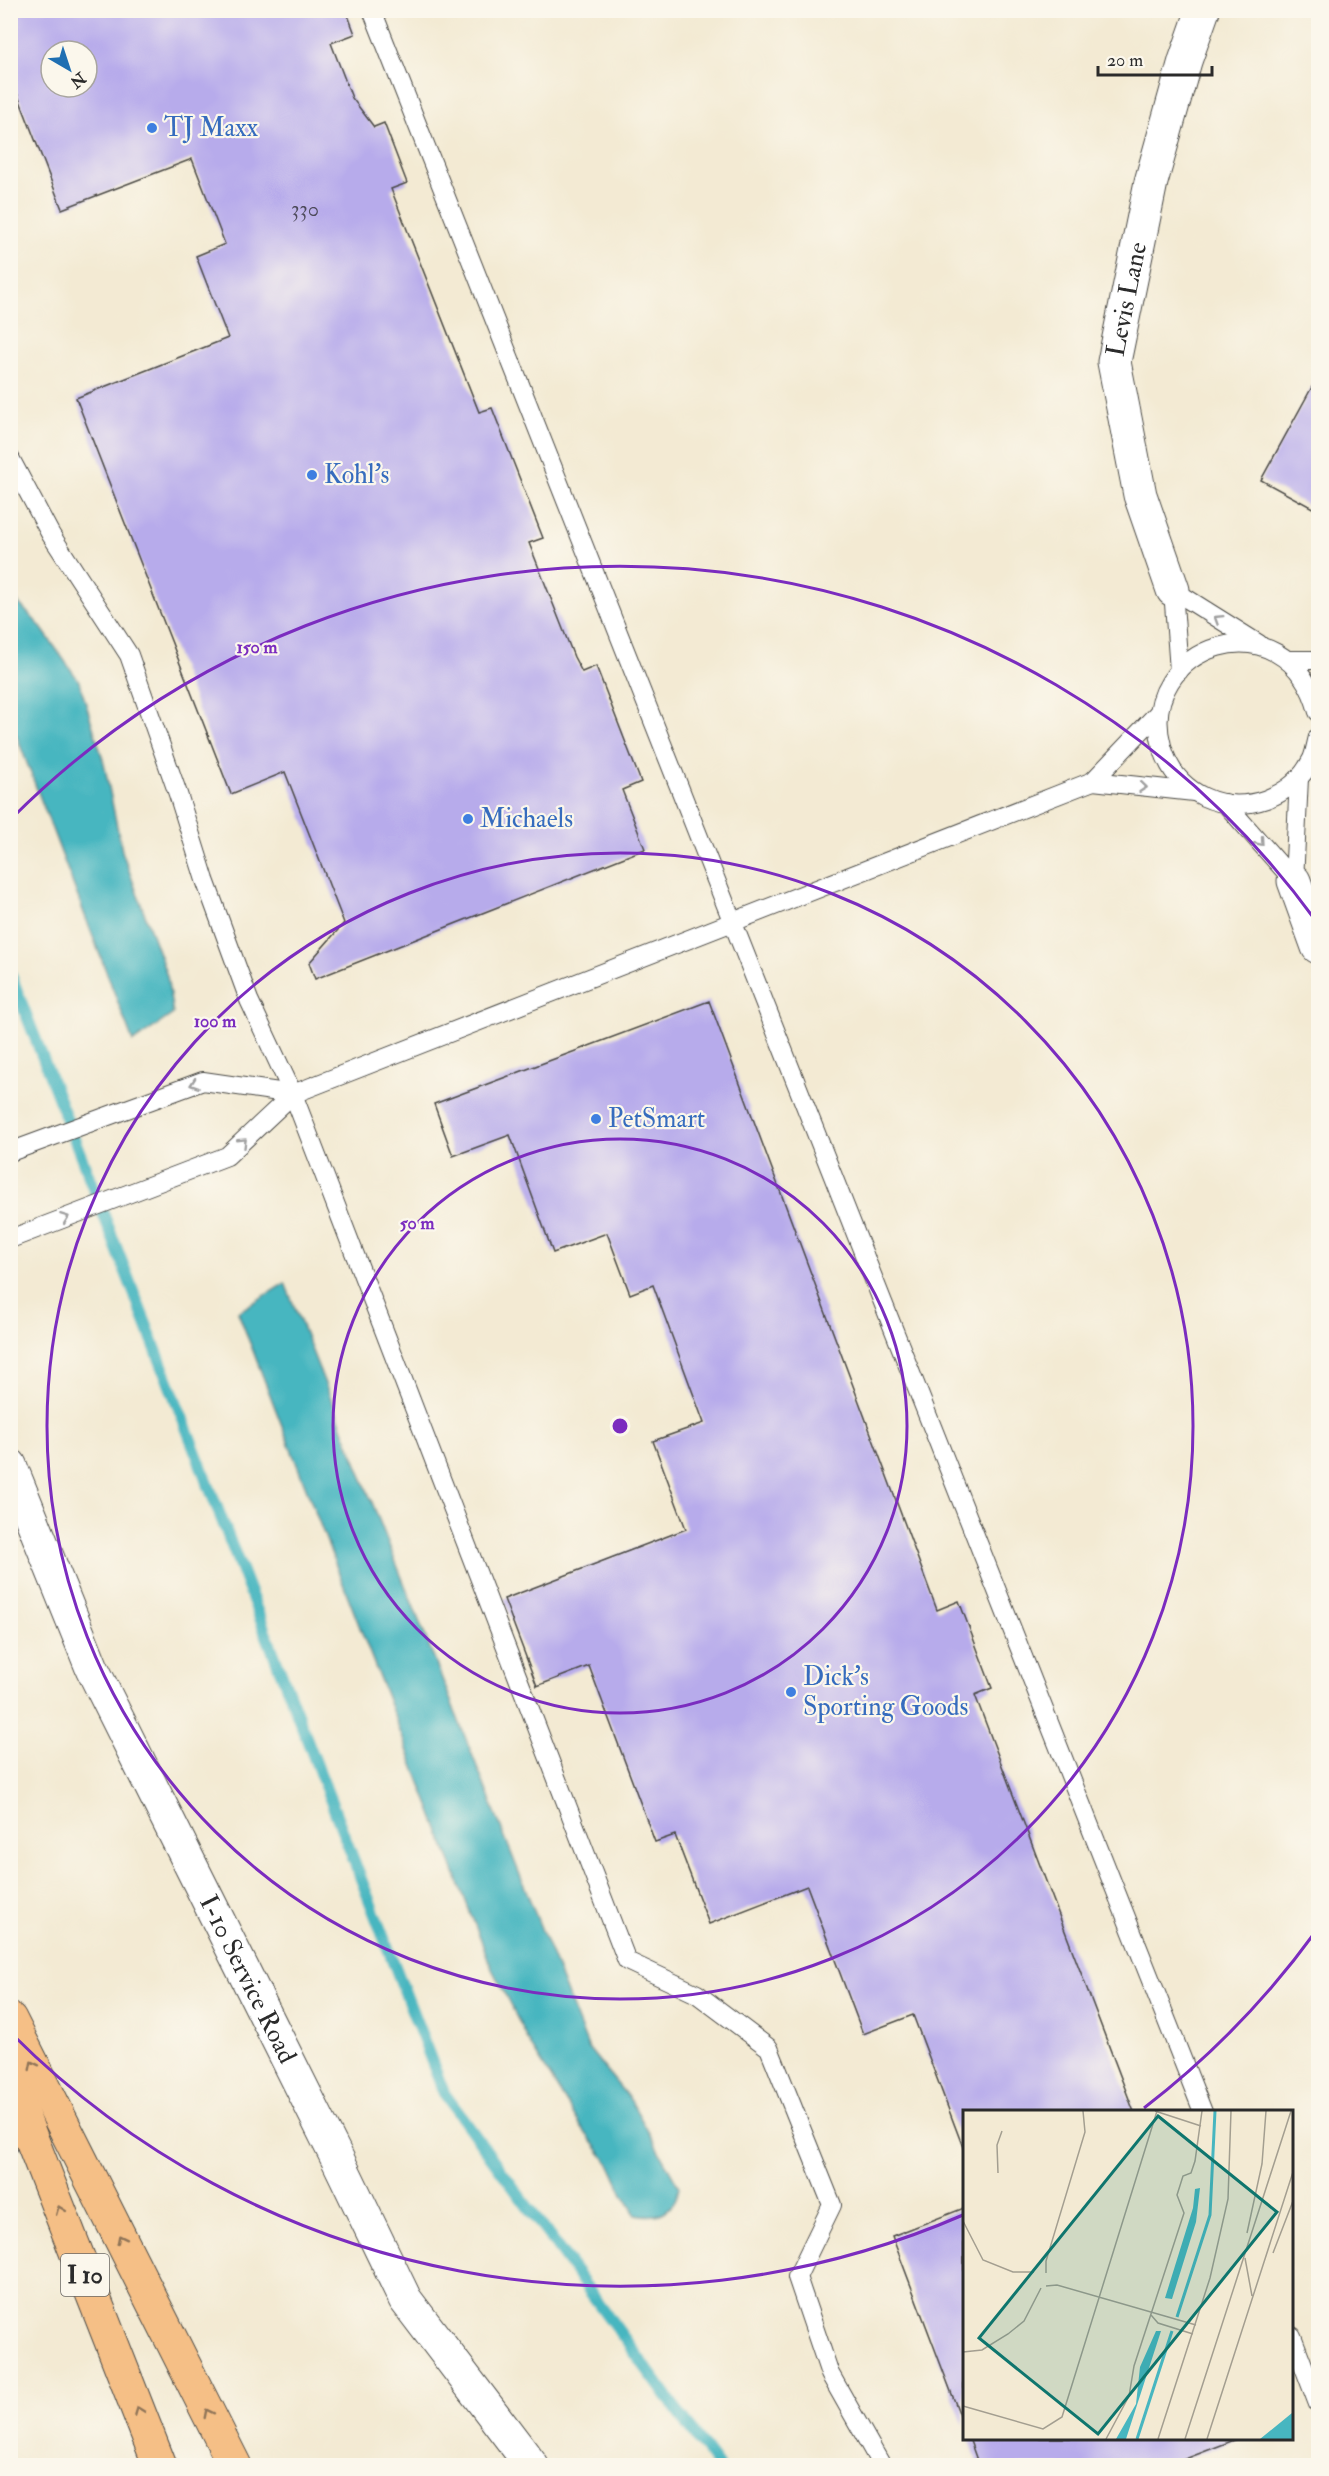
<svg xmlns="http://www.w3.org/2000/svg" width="1329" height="2476" viewBox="0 0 1329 2476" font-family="'IM FELL Double Pica',serif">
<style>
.water{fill:#47b6c0;stroke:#397076;stroke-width:1.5}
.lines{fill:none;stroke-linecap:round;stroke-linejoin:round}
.stream{stroke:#47b6c0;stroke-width:12}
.building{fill:#b7abeb;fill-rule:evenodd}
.service-casing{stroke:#494844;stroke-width:20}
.minor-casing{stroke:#494844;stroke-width:35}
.tertiary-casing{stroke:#494844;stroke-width:35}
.motorway-casing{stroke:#494844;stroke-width:35}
.service{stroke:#fff;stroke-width:18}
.minor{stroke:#fff;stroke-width:33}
.tertiary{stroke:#fff;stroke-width:33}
.motorway{stroke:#f5bf86;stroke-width:33}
.oneway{stroke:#a0a0a0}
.oneway2{stroke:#907558}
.ring{fill:none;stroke:#7b2cbf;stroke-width:3}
.shop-dot{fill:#3f7fe0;stroke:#fbf7ec;stroke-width:2}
.labels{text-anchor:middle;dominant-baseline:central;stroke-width:4.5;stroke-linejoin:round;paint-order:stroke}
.number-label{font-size:22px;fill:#4e4b5b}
.shield{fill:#fbf7ec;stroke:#696865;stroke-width:1.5}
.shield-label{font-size:24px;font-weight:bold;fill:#2b2b2b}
.shop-label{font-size:26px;fill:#366cbe;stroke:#fbf7ec;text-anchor:start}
.street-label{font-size:26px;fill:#2b2b2b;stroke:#fbf7ec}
.inset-river{fill:none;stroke:#47b6c0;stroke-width:3}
.inset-road{fill:none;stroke:#a39e90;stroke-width:1.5}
.view{fill:#0f766e;fill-opacity:0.15;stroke:#0f766e;stroke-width:3}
.inset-edge{fill:none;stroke:#2b2b2b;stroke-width:3}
.centre{fill:#7b2cbf;stroke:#fbf7ec;stroke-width:3}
.ring-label{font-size:18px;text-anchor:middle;font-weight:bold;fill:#7b2cbf;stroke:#fbf7ec;stroke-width:4.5;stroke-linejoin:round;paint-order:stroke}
</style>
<rect width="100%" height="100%" fill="#fbf7ec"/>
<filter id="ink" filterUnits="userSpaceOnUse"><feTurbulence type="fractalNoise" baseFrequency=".0167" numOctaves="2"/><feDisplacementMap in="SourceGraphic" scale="12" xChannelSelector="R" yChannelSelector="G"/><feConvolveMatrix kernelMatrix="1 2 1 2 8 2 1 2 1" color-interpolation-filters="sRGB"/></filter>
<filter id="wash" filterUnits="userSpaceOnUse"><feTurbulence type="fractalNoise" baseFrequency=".008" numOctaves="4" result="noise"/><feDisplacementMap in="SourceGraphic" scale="24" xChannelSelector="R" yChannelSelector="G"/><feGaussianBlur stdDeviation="1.35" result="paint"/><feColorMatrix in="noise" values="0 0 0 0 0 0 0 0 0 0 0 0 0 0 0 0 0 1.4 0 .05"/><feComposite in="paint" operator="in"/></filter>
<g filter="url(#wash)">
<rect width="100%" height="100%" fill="#f3ead3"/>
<g class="water">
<polygon points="11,595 40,626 79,681 104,763 122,851 167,976 173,1014 133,1042 11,721"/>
<path d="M285 1283 589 2049 631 2101 679 2187C675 2212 659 2219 635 2214L623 2194 610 2165 582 2128 533 2049 492 1969 238 1312Z"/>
</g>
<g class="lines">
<polyline class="stream" points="10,973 444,2093 718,2466"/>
</g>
<g id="blocks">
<g class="building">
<path d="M10 10H346L355 34 331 43 352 98 374 127 384 123 407 183 391 189 479 412 492 408 543 538 529 543 574 657 582 672 596 666 641 782 622 790 645 849 315 979 309 963 344 923 285 772 231 794 76 398 228 338 196 256 225 244 192 159 62 209 10 75ZM51 51H87V87H51Z"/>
<polygon points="1318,376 1318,511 1261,480"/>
<polygon points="709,1001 937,1610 959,1601 992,1688 975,1695 1134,2112 964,2112 964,2150 913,2015 863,2034 807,1886 709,1924 675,1835 655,1842 589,1666 537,1686 504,1599 686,1529 653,1441 704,1423 653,1285 630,1294 607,1233 553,1253 510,1135 453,1156 434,1104"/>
<polygon points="964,2208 964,2426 892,2236"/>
<polygon points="969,2438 1237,2438 1237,2439 1167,2466 979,2466"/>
</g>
</g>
</g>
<g filter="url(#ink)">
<use href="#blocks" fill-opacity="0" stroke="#494844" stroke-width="1.5"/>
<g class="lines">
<g class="service-casing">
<g id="service">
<polyline points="372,10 1203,2112"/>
<polyline points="10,458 51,535 129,655 178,794 205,880 249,1000 293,1094 627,1961 697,1994 769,2048 832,2205 797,2277 830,2374 882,2466"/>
<polyline points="1173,590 1259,644"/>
<polyline points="1173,590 1179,671"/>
<polyline points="1287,660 1318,660"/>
<path d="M1318 712C1287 593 1134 646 1162 746 1168 769 1183 787 1204 797 1243 815 1293 798 1312 759 1315 752 1316 744 1318 737"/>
<polyline points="1093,781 1194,792"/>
<polyline points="1225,803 1294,881"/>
<polyline points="1294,881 1299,778"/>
<polyline points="10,1152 203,1081 293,1094"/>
<polyline points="10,1239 227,1156 293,1094 1093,781 1159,712"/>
<polyline points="1292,2336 1318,2404"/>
</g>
</g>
<g class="minor-casing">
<g id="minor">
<path id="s1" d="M1173 590 1140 495 1114 362 1151 182 1185 61 1203 10"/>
<polyline points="1294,881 1318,947"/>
</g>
</g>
<g class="tertiary-casing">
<g id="tertiary">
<path id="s2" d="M10 1465 92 1668 338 2160 405 2299 532 2466"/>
</g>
</g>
<g class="motorway-casing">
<g id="motorway">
<polyline points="10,2019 235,2466"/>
<polyline points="10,2084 160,2466"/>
</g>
</g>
<use href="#service" class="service"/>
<use href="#minor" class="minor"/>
<use href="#tertiary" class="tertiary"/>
<use href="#motorway" class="motorway"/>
</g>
<defs><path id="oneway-chevron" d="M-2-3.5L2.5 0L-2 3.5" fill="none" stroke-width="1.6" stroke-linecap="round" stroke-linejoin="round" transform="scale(1.5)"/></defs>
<g class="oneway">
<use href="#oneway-chevron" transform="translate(1218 619) rotate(-148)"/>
<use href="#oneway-chevron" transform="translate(1143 787) rotate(6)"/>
<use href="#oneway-chevron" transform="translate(1260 842) rotate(49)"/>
<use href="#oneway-chevron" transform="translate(194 1084) rotate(161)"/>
<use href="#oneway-chevron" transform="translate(243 1142) rotate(-44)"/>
<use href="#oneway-chevron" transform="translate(65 1218) rotate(-21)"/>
</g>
<g class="oneway2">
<use href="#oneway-chevron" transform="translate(33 2065) rotate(-117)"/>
<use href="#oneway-chevron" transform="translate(60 2210) rotate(-111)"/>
<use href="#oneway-chevron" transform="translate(121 2239) rotate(-117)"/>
<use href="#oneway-chevron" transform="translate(139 2411) rotate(-111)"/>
<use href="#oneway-chevron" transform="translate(208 2413) rotate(-117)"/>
</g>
</g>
<g class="ring">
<circle cx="620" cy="1426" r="287"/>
<circle cx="620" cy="1426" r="573"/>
<path d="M1316 1931A860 860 0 0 1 1144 2108M963 2215A860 860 0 0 1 12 2034M12 818A860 860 0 0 1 1316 921"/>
</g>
<g class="shop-dot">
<circle cx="152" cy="128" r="6"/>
<circle cx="312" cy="475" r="6"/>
<circle cx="468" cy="819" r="6"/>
<circle cx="596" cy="1119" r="6"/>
<circle cx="791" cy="1692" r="6"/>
</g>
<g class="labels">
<g class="number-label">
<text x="305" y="209">330</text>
</g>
<rect class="shield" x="61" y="2254" width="48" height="42" rx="4.5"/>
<g class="shield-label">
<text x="85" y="2275">I 10</text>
</g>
<g class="shop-label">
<text x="164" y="128">TJ Maxx</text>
<text x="324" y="475">Kohl's</text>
<text x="480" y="819">Michaels</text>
<text x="608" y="1119">PetSmart</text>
<text x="803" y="1677">Dick's<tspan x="803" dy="30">Sporting Goods</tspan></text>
</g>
<g class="street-label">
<text stroke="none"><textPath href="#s1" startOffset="300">Levis Lane</textPath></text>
<text stroke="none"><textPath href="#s2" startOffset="567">I-10 Service Road</textPath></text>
</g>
</g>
<g transform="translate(963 2110)">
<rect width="330" height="330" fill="#f3ead3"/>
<path d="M237 78 233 112 209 189 202 188 230 98 232 79ZM193 221H198L163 329H153L173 294 177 257ZM330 301V329H297L329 303Z" fill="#47b6c0"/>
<path class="inset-river" d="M214 207 247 105 252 1M174 329 209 221"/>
<path class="inset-road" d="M192 1 238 16M35 63 34 35 39 21M0 111 20 150 50 162H71M284 123 299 54 303 1M310 143 330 91M282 148 289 186M83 163V151L122 22 120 1M83 176 94 175 233 215M188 205 195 213 230 224M0 242 19 240 45 224 61 211 78 178M0 296 80 319 99 307 194 1M143 329 166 286 171 256 221 103 214 85 220 66 228 63 232 51 239 1M195 329 247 168 265 89 268 1M222 329 328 1M244 329 330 62"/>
<path class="view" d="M195 6 314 102 135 324 16 228Z"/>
<rect width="330" height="330" class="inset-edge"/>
</g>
<circle cx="620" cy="1426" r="9" class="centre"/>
<g class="ring-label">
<text x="257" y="653">150 m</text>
<text x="215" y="1027">100 m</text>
<text x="417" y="1229">50 m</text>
</g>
<rect width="1329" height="2476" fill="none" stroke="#fbf7ec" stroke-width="36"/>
<g transform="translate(69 69) rotate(141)"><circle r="28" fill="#fbf7ec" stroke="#a8a59f" stroke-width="1.5"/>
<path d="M0-4.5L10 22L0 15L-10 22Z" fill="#1f6fb2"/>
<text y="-9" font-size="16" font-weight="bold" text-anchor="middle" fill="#2b2b2b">N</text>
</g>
<path d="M1098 66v9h114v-9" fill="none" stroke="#2b2b2b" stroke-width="3"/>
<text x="1107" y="66" font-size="18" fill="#2b2b2b" stroke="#fbf7ec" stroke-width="4.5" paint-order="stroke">20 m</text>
</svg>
